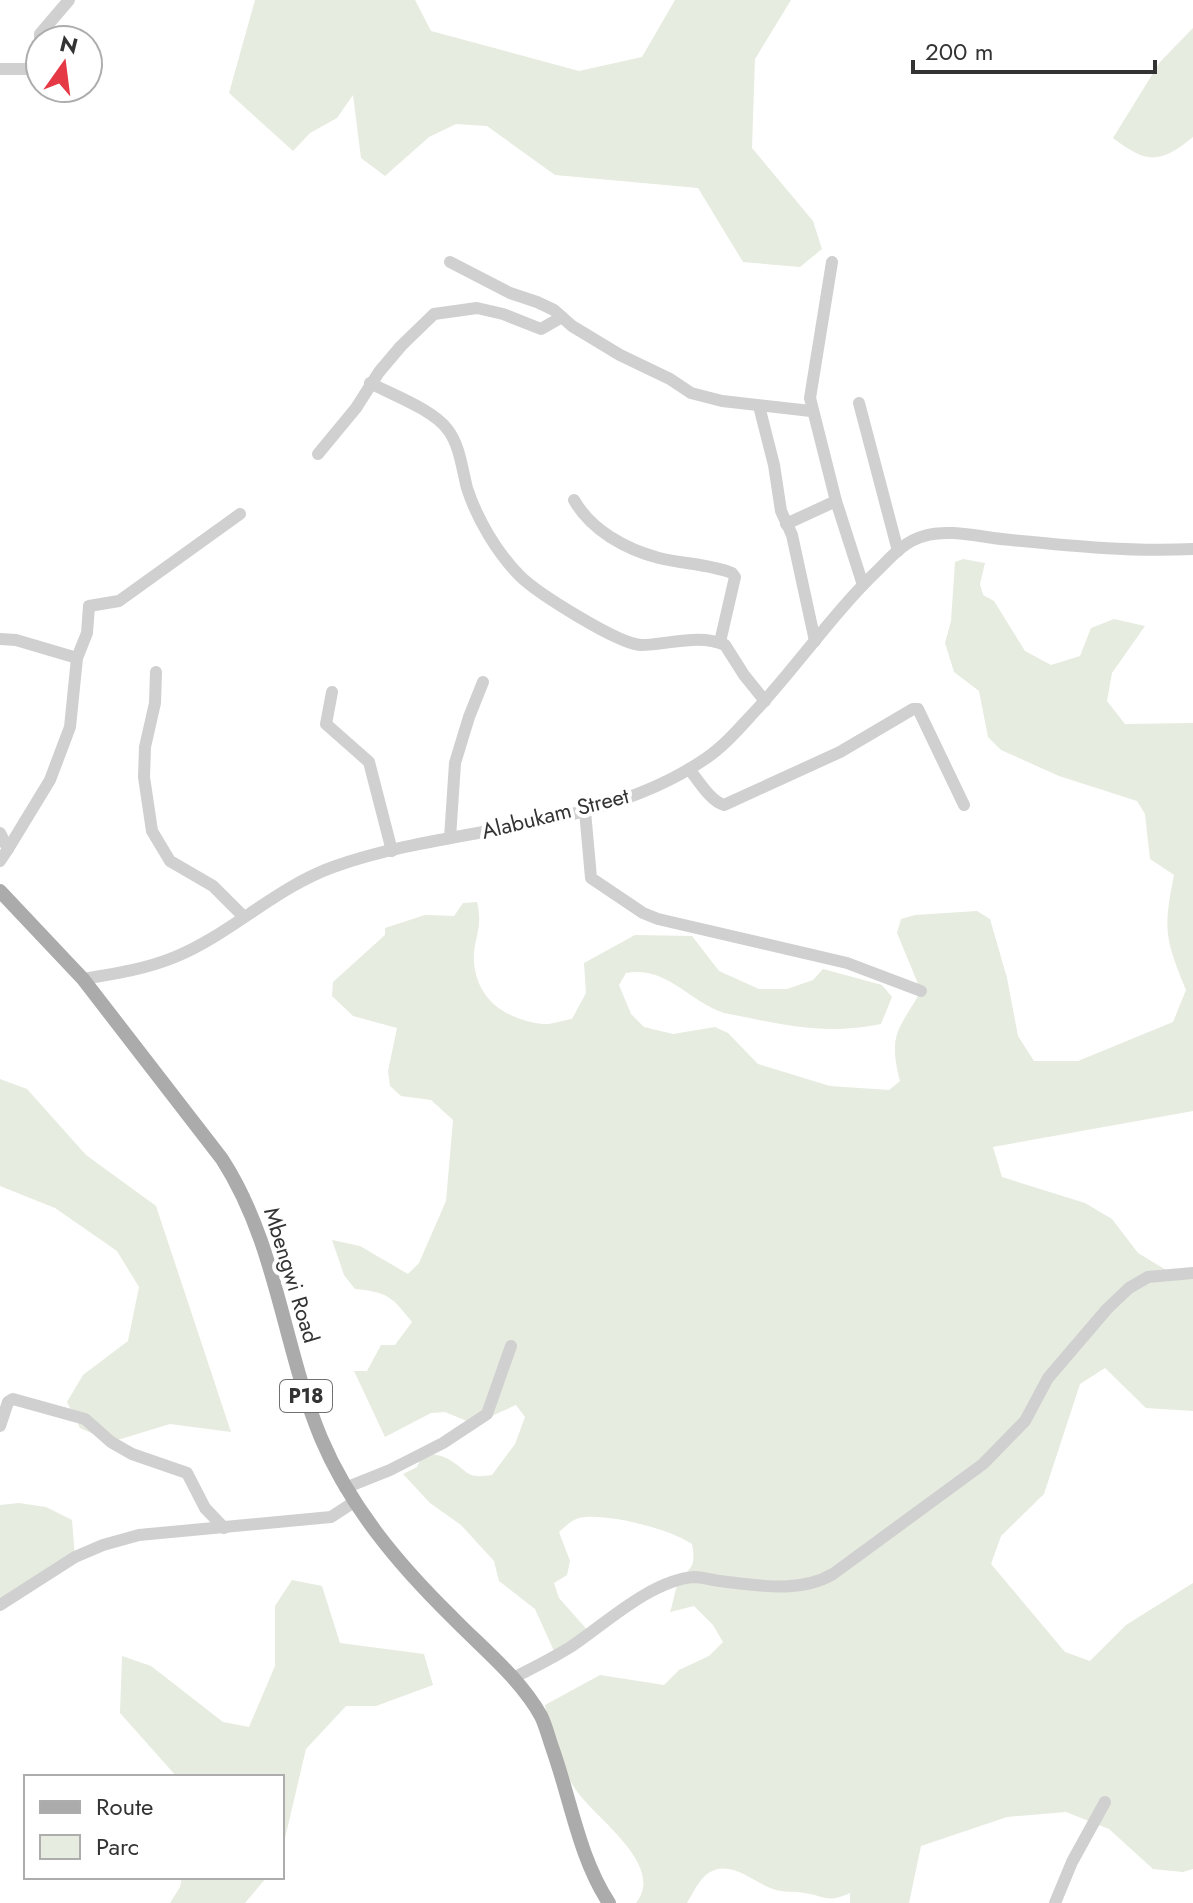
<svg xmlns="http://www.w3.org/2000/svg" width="1193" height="1903" viewBox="0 0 1193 1903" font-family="Jost,sans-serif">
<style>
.green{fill:#e6ecdf}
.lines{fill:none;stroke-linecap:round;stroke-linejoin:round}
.minor{stroke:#d0d0d0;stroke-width:12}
.major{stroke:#ababab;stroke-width:14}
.labels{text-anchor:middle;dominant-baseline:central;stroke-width:8;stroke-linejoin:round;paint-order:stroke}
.shield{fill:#fff;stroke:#707070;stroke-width:2}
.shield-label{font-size:20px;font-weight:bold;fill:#333}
.street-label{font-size:22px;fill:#333;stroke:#fff}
</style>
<rect width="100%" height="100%" fill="#fff"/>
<g class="green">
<polygon points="255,0 415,0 431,31 579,71 642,57 675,0 791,0 755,59 752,148 813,221 822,249 800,267 743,262 698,188 555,175 487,126 456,124 429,137 385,176 361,158 353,95 337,118 310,133 293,151 229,93"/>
<path d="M1193 28V137C1160 164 1147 164 1113 138L1160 62Z"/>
<path d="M963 559 985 563 980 584 983 595 994 601 1025 651 1051 665 1080 656 1091 628 1114 619 1145 626 1112 673 1107 701 1125 724 1193 723V1111L993 1147 1002 1177 1085 1203 1112 1219 1138 1253 1171 1273 1193 1279V1411L1146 1408 1105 1368 1080 1384 1044 1494 1001 1536 991 1564 1065 1652 1090 1661 1126 1625 1193 1583V1869L1183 1872 1153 1869 1109 1829 1066 1812 1007 1817 921 1846 909 1903H850V1893C828 1903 827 1897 805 1893 794 1891 783 1893 773 1889 755 1883 735 1863 715 1870 701 1874 694 1892 687 1903H636C667 1864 592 1817 574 1787 558 1762 549 1734 545 1705L600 1675 664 1685 679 1670 709 1656 723 1642 713 1625 694 1606 670 1612C673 1604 674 1594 677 1586 684 1566 698 1575 692 1544 670 1529 613 1515 586 1517 574 1517 567 1525 559 1532L570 1561 567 1575 554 1583 559 1598 590 1633 554 1651 535 1609 499 1581 494 1561 461 1525 430 1503 403 1474 417 1467 423 1453C432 1454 442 1455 450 1460 469 1472 466 1479 492 1475L515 1444 525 1417 516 1405 474 1424 445 1412 431 1413 385 1437 354 1371H367L381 1345H395L412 1322C392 1297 388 1292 355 1289L344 1275 332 1240 360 1246 408 1274 419 1263 446 1201 453 1120 431 1100 401 1096 390 1086 388 1071 397 1028 353 1016 332 996 333 982 385 935V928L425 915 454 916 463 903 477 902C484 930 472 940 474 963 478 1001 506 1019 542 1024 551 1025 563 1020 572 1019L586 993 584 963 635 935 692 936 719 971 759 989H787L813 980 823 969 882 985 892 997 881 1024C821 1036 782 1024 724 1013 688 1001 667 966 626 973L619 985 631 1014 644 1027 673 1034 715 1027 728 1033 758 1064 830 1086 889 1090 900 1081C888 1034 898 1031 921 991L897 933 901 919 915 915 977 911 990 919 1007 978 1018 1036 1034 1061H1078L1173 1022 1186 990C1165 938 1163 930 1174 875L1150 859 1145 814 1137 801 1059 776 1001 750 988 737 979 691 954 672 945 643 951 621 955 562Z"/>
<polygon points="0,1079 27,1089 86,1155 156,1206 231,1432 170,1424 111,1442 80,1428 67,1402 83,1375 128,1341 139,1287 117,1251 55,1208 0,1186"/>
<polygon points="19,1503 46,1507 72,1520 75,1557 0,1605 0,1505"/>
<polygon points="292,1580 322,1586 340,1643 424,1654 433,1685 376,1706 346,1706 306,1749 282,1851 282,1777 177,1777 120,1713 122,1656 151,1666 223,1722 249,1727 275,1666 275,1606"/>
<polygon points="182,1877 267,1877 245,1903 170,1903 180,1887"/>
</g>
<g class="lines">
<g class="minor">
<polyline points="40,40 40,34 69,0"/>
<polyline points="0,69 30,69 40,59"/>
<polyline points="450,262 510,293 537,302 554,310 572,326 620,355 670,379 691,393 722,401 811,411"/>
<polyline points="832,262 810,398 836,501 863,585"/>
<path d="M370 383C393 395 434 410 448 430 460 446 462 469 467 488 477 519 497 553 520 576 537 593 618 644 641 645 668 645 699 633 725 645L744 675 765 701"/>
<polyline points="859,403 898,551"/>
<polyline points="759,406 774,465 781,511 792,535 815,641"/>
<polyline points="318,454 356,408 379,372 401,346 434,314 477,308 503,314 541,329 562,317"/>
<path d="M574 500C591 530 625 549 659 558 683 564 709 564 732 573L735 577 720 642"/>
<polyline points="786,524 836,501"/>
<polyline points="0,639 16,640 77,658"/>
<polyline points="156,672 155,703 145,747 144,777 152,831 170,861 213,886 244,917"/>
<polyline points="332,692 326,724 369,762 392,851"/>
<path d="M689 769C699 781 710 801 724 805L840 752 913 709H918L964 805"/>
<polyline points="585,811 591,878 643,913 658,919 847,963 921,991"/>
<polyline points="0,833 8,849 0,861"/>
<polyline points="450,838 455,763 469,717 483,682"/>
<polyline points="8,849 50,780 70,727 77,658 87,633 89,606 119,601 240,514"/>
<path d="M83 979C114 974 146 969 175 957 231 934 275 888 333 867 454 824 596 833 705 759 726 745 742 725 759 707 800 662 835 611 879 569 892 556 905 541 924 536 951 528 983 538 1011 540 1072 546 1132 552 1193 549"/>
<polyline points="0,1426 8,1402 13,1399 85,1419 111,1442 132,1454 187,1473 205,1508 224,1528"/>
<polyline points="345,1488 390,1470 443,1443 487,1414 511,1346"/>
<polyline points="0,1605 75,1557 103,1545 139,1535 331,1517 354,1502"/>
<path d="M513 1678C533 1668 553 1658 572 1646 606 1623 652 1580 694 1577 702 1577 711 1580 719 1581 756 1585 799 1594 833 1574L983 1464 1025 1421 1048 1378 1107 1309 1129 1288 1148 1277 1193 1273"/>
<polyline points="1055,1903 1072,1862 1105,1802"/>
</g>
<path class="major" d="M0 891 83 979 222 1159C277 1244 283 1347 321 1438 350 1507 399 1565 452 1617 482 1648 520 1678 541 1716 546 1726 549 1739 553 1750 571 1801 579 1857 609 1903"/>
</g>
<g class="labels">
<rect class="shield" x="280" y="1380" width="52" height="32" rx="6"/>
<g class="shield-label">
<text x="306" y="1396">P18</text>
</g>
<g class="street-label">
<text transform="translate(555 813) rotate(-14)">Alabukam Street</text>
<text transform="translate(292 1275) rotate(73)">Mbengwi Road</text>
</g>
</g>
<rect x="24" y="1775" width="260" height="104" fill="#ffffff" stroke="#adadad" stroke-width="2"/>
<rect x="40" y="1801" width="40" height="12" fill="#ababab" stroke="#adadad" stroke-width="2"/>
<text x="96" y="1815" font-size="24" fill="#333333">Route</text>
<rect x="40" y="1835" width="40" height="24" fill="#e6ecdf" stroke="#adadad" stroke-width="2"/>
<text x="96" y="1855" font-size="24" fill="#333333">Parc</text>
<g transform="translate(64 64) rotate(14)"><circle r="38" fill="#ffffff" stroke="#adadad" stroke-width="2"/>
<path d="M0-6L14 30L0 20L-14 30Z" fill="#e63946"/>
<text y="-12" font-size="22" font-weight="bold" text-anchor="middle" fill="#333333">N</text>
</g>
<path d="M913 60v12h242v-12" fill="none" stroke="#333333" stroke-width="4"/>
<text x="925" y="60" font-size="24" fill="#333333" stroke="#ffffff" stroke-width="6" paint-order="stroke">200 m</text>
</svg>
